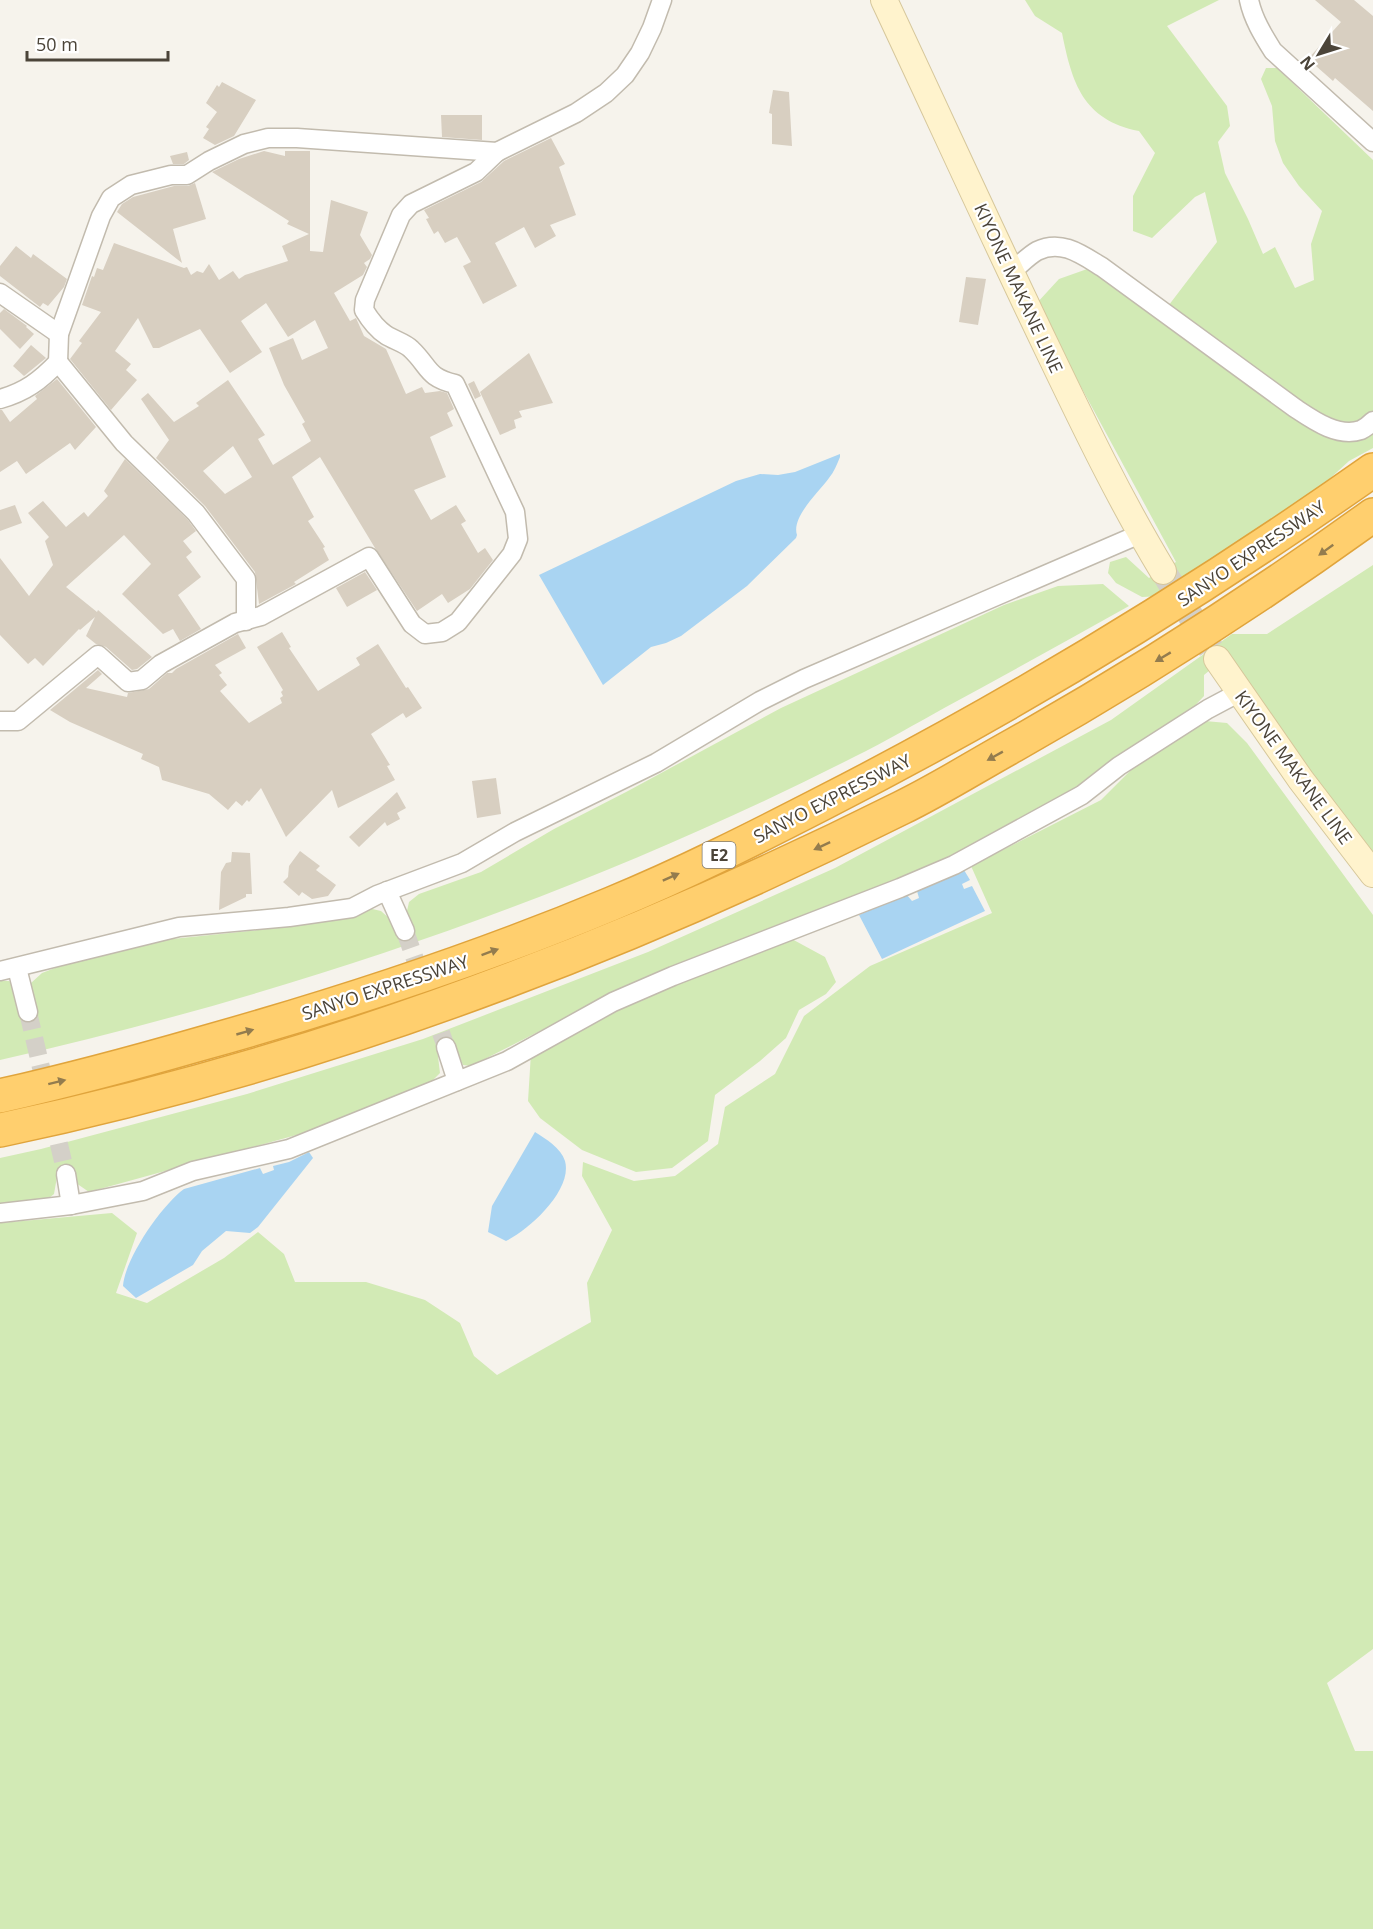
<svg xmlns="http://www.w3.org/2000/svg" width="1373" height="1929" viewBox="0 0 1373 1929" font-family="'Open Sans',sans-serif">
<style>
.green{fill:#d2eab5}
.water{fill:#a9d4f2}
.building{fill:#d8cfc1;fill-rule:evenodd}
.lines{fill:none;stroke-linecap:round;stroke-linejoin:round}
.street-tunnel{stroke:#d4d0c8;stroke-width:18;stroke-dasharray:18 9;stroke-linecap:butt}
.secondary-tunnel{stroke:#d4d0c8;stroke-width:26;stroke-dasharray:26 13;stroke-linecap:butt}
.street-casing{stroke:#c2bbae;stroke-width:21}
.secondary-casing{stroke:#d6c79b;stroke-width:28}
.highway-casing{stroke:#e0a43c;stroke-width:36}
.street{stroke:#fff;stroke-width:18}
.secondary{stroke:#fff3cd;stroke-width:26}
.highway{stroke:#ffcf6e;stroke-width:33}
.oneway{fill:#937c4e}
.labels{text-anchor:middle;dominant-baseline:central;stroke-width:4.5;stroke-linejoin:round;paint-order:stroke}
.shield{fill:#fff;stroke:#817c74;stroke-width:1.5}
.shield-label{font-size:16px;font-weight:bold;fill:#4b4439}
.street-label{font-size:18px;fill:#4b4439;stroke:#fff}
</style>
<rect width="100%" height="100%" fill="#f6f3ec"/>
<g class="green">
<path d="M1025 0H1219L1167 26 1227 106 1230 126 1218 142 1225 173 1248 219 1263 254 1275 247 1295 288 1314 280 1311 244 1322 211 1299 186 1283 163 1275 141 1272 106 1261 79 1266 68H1277L1373 160V448L1349 461 1325 483 1273 522 1162 596 1142 597 1116 583 1108 573 1110 562 1126 557 1149 578 1176 562 1036 304 1059 279 1090 268 1159 318 1217 242 1205 192 1195 197 1152 238 1133 231V196L1155 153 1139 131C1083 120 1072 83 1062 33L1035 16Z"/>
<polygon points="1373,565 1373,853 1288,744 1227,656 1204,675 1204,696 1189,712 1119,755 1069,793 955,854 816,913 644,978 471,1066 463,1065 454,1044 437,1048 440,1073 431,1082 300,1134 89,1192 76,1183 74,1169 58,1171 54,1194 44,1202 0,1205 0,1158 41,1149 247,1094 423,1039 648,952 835,868 1111,720 1232,634 1267,634"/>
<path d="M1103 584 1129 606C1068 640 1007 674 946 707 915 724 885 742 854 757 584 894 295 993 0 1060V981H9L30 999 31 983 42 973 68 963 172 939 258 930 334 918 368 908 381 911 390 919 397 937 414 930 407 911 409 902 419 894 481 872 554 829 628 791 781 708 1004 605 1058 586Z"/>
<polygon points="1205,721 1227,723 1247,743 1373,915 1373,1649 1327,1683 1355,1751 1373,1751 1373,1929 0,1929 0,1223 112,1213 137,1233 116,1293 147,1303 224,1258 258,1232 284,1254 295,1282 366,1282 425,1300 460,1323 474,1356 497,1375 591,1322 587,1283 612,1230 582,1176 583,1162 634,1181 675,1176 718,1144 725,1107 775,1074 804,1016 870,966 992,913 971,866 1101,800 1141,760"/>
<polygon points="790,938 825,957 836,982 826,994 799,1010 786,1038 760,1061 715,1095 708,1141 672,1168 636,1172 582,1150 540,1118 528,1101 531,1053 633,997"/>
</g>
<g class="water">
<path d="M840 454V457C837 464 834 472 829 478 819 492 791 517 797 535L796 538 747 586 681 636 666 643 651 647 603 685 539 575 736 481 760 474 778 475 795 472Z"/>
<polygon points="964,870 970,880 962,884 964,889 972,886 985,911 882,959 859,915 906,894 912,901 919,898 917,891"/>
<path d="M535 1132C546 1139 561 1148 565 1161 573 1190 529 1230 506 1241L488 1232 492 1206Z"/>
<path d="M309 1152 313 1158 258 1227 250 1233 226 1231 202 1251 193 1265 136 1298 123 1286C125 1258 162 1205 184 1189L260 1168 263 1174 274 1170 273 1166 289 1162Z"/>
</g>
<g class="building">
<polygon points="1315,0 1354,0 1373,16 1373,111 1335,78 1333,81 1308,59 1341,22"/>
<polygon points="222,82 256,100 234,136 215,145 203,138 209,129 206,127 217,112 206,103 217,85 219,87"/>
<polygon points="773,90 789,92 792,146 772,144 772,114 769,113"/>
<polygon points="441,115 482,115 482,140 442,137"/>
<polygon points="551,138 565,164 559,167 576,215 550,225 556,236 535,248 524,227 495,243 517,286 483,304 463,266 471,262 457,237 445,243 438,231 434,234 426,219 429,218 424,210 481,182 504,161"/>
<path d="M264 151 285 156V151H310V251L323 252 331 200 368 212 360 235 372 255 370 259 364 263 367 267 363 275 334 293 350 321 356 318 364 336 386 349 406 394 422 387 425 393 440 391 447 393 454 409 447 413 453 426 430 437 446 477 414 490 431 520 456 505 466 521 461 524 478 553 485 548 493 560 470 589 448 603 442 594 417 611 375 548 320 457 292 477 314 517 308 521 325 547 323 548 329 560 294 582 296 584 259 604 255 572 205 506 156 458 169 440 141 399 148 393 174 422 199 406 196 403 228 380 265 435 258 439 273 465 311 441 302 424 305 422 284 385 269 348 293 338 302 360 328 348 315 320 288 337 266 303 241 321 262 352 230 373 200 329 159 348H153L138 318 115 351 131 364 126 370 137 380 111 410 70 359 82 343 79 341 101 312 82 305 92 276 94 277 97 268 103 270 114 243 184 268 187 267 191 275 197 271 203 273 209 264 219 280 233 271 239 279 245 275 288 261 282 246 309 234 287 224 289 221 212 172 239 159ZM233 446 252 477 225 494 203 471Z"/>
<polygon points="187,152 189,160 184,164 173,164 170,156"/>
<polygon points="195,183 206,219 173,229 182,263 117,212 122,204 133,197 174,186 188,186"/>
<polygon points="16,246 31,258 33,254 67,279 64,287 48,306 43,303 40,307 0,276 0,266"/>
<polygon points="966,277 986,279 978,325 959,322"/>
<polygon points="4,309 27,326 26,327 34,334 20,349 0,329 0,313"/>
<polygon points="31,345 46,358 24,376 13,366"/>
<polygon points="529,353 553,403 519,411 522,417 514,420 516,428 500,435 480,392"/>
<polygon points="57,379 96,427 75,450 70,443 26,474 17,461 0,472 0,410 2,410 10,422 37,399 35,396"/>
<polygon points="474,381 481,396 475,399 468,384"/>
<polygon points="125,459 188,520 196,531 183,541 192,552 186,557 201,577 178,595 201,629 180,641 173,629 163,634 122,594 151,564 124,535 66,587 97,612 98,610 152,657 137,669 132,670 106,647 96,644 86,636 95,617 80,630 79,629 43,666 35,658 28,664 0,635 0,558 29,596 53,565 45,541 49,537 28,513 43,501 66,527 84,512 88,517 108,496 104,491"/>
<polygon points="15,505 22,523 0,531 0,510"/>
<polygon points="365,572 377,590 347,607 336,588"/>
<polygon points="282,632 291,647 289,648 318,691 360,665 356,658 378,644 406,688 408,687 422,708 406,718 403,713 371,734 390,765 387,766 395,780 338,808 332,790 286,837 261,788 249,802 247,800 242,806 236,801 228,810 209,794 162,780 159,767 141,759 143,754 70,722 50,710 98,670 102,674 86,688 127,697 128,693 149,689 167,673 172,673 176,669 238,634 246,648 215,665 222,673 219,675 227,685 220,691 249,723 282,703 280,698 283,696 281,692 283,690 257,647"/>
<polygon points="496,778 501,814 477,818 472,781"/>
<polygon points="397,792 406,808 397,813 400,819 387,826 385,822 359,847 349,837"/>
<polygon points="300,851 320,866 316,870 336,885 328,896 312,899 302,892 299,896 283,882 288,877 289,866"/>
<polygon points="232,852 250,853 252,894 246,894 246,897 219,910 221,872 226,863 231,862"/>
</g>
<g class="lines">
<g class="street-tunnel">
<polyline points="405,931 446,1047"/>
<polyline points="28,1012 66,1174"/>
</g>
<polyline class="secondary-tunnel" points="1163,571 1211,649"/>
<g class="street-casing">
<g id="street">
<path d="M1249 0C1253 19 1263 35 1273 51L1373 142"/>
<path d="M1011 272C1019 266 1028 256 1037 251 1061 239 1081 254 1102 267L1295 408C1313 420 1338 438 1361 430 1365 428 1370 424 1373 421"/>
<polyline points="0,293 59,334"/>
<polyline points="58,362 124,443 196,513 246,579 246,621"/>
<path d="M0 399C25 392 40 381 58 362L59 334 101 216 111 198 131 185 171 175H187L209 161 244 144 268 138H297L497 152 576 113 606 93 625 75 640 53 652 28 662 0"/>
<path d="M0 721H18L98 655 128 682 142 680 161 664 235 623 261 616 369 557 412 624 425 634 442 632 458 622 512 554 518 539 515 512 455 384C426 377 430 367 411 349 405 343 394 340 386 335 377 329 370 320 364 310L365 300 401 215 411 204 476 172 497 152"/>
<polyline points="387,891 405,931"/>
<polyline points="17,968 28,1012"/>
<polyline points="0,971 179,927 289,917 352,908 377,895 462,863 515,832 656,763 760,701 804,679 1140,534"/>
<polyline points="446,1047 457,1081"/>
<polyline points="66,1174 71,1205"/>
<polyline points="0,1213 71,1205 143,1191 193,1171 289,1149 507,1061 613,1002 673,976 900,888 954,865 1082,795 1119,766 1208,709 1240,692"/>
</g>
</g>
<g class="secondary-casing">
<g id="secondary">
<path d="M884 0C939 117 992 234 1048 350 1084 425 1120 500 1163 571"/>
<polyline points="1217,659 1301,780 1373,874"/>
</g>
</g>
<g class="highway-casing">
<g id="highway">
<path d="M0 1096C67 1081 134 1063 200 1044 340 1005 477 960 611 904 684 874 755 838 825 802 1017 704 1197 594 1373 470"/>
<path d="M0 1130C314 1064 615 951 901 808 940 789 976 766 1014 745 1138 675 1257 599 1373 515"/>
</g>
</g>
<use href="#street" class="street"/>
<use href="#secondary" class="secondary"/>
<use href="#highway" class="highway"/>
</g>
<defs><path id="oneway-solid" d="M-6-.8H1V-3.2L6.5 0L1 3.2V.8H-6Z" transform="scale(1.5)"/></defs>
<g class="oneway">
<use href="#oneway-solid" transform="translate(1326 550) rotate(144)"/>
<use href="#oneway-solid" transform="translate(1163 657) rotate(149)"/>
<use href="#oneway-solid" transform="translate(995 756) rotate(151)"/>
<use href="#oneway-solid" transform="translate(822 846) rotate(155)"/>
<use href="#oneway-solid" transform="translate(671 877) rotate(-24)"/>
<use href="#oneway-solid" transform="translate(490 952) rotate(-20)"/>
<use href="#oneway-solid" transform="translate(245 1032) rotate(-16)"/>
<use href="#oneway-solid" transform="translate(57 1082) rotate(-14)"/>
</g>
<g class="labels">
<rect class="shield" x="702.5" y="842" width="33" height="26" rx="4.5"/>
<g class="shield-label">
<text x="719" y="855">E2</text>
</g>
<g class="street-label">
<text transform="translate(1019 288) rotate(65)">KIYONE MAKANE LINE</text>
<text transform="translate(1251 553) rotate(-34)">SANYO EXPRESSWAY</text>
<text transform="translate(1294 767) rotate(54)">KIYONE MAKANE LINE</text>
<text transform="translate(832 798) rotate(-27)">SANYO EXPRESSWAY</text>
<text transform="translate(385 987) rotate(-18)">SANYO EXPRESSWAY</text>
</g>
</g>
<g transform="translate(1319 54) rotate(232)" stroke="#ffffff" stroke-width="4.5" paint-order="stroke">
<path d="M0-4.5L10 22L0 15L-10 22Z" fill="#4b4439"/>
<text y="-9" font-size="16" font-weight="bold" text-anchor="middle" fill="#4b4439">N</text>
</g>
<path d="M27 51v9h141v-9" fill="none" stroke="#4b4439" stroke-width="3"/>
<text x="36" y="51" font-size="18" fill="#4b4439" stroke="#ffffff" stroke-width="4.5" paint-order="stroke">50 m</text>
</svg>
